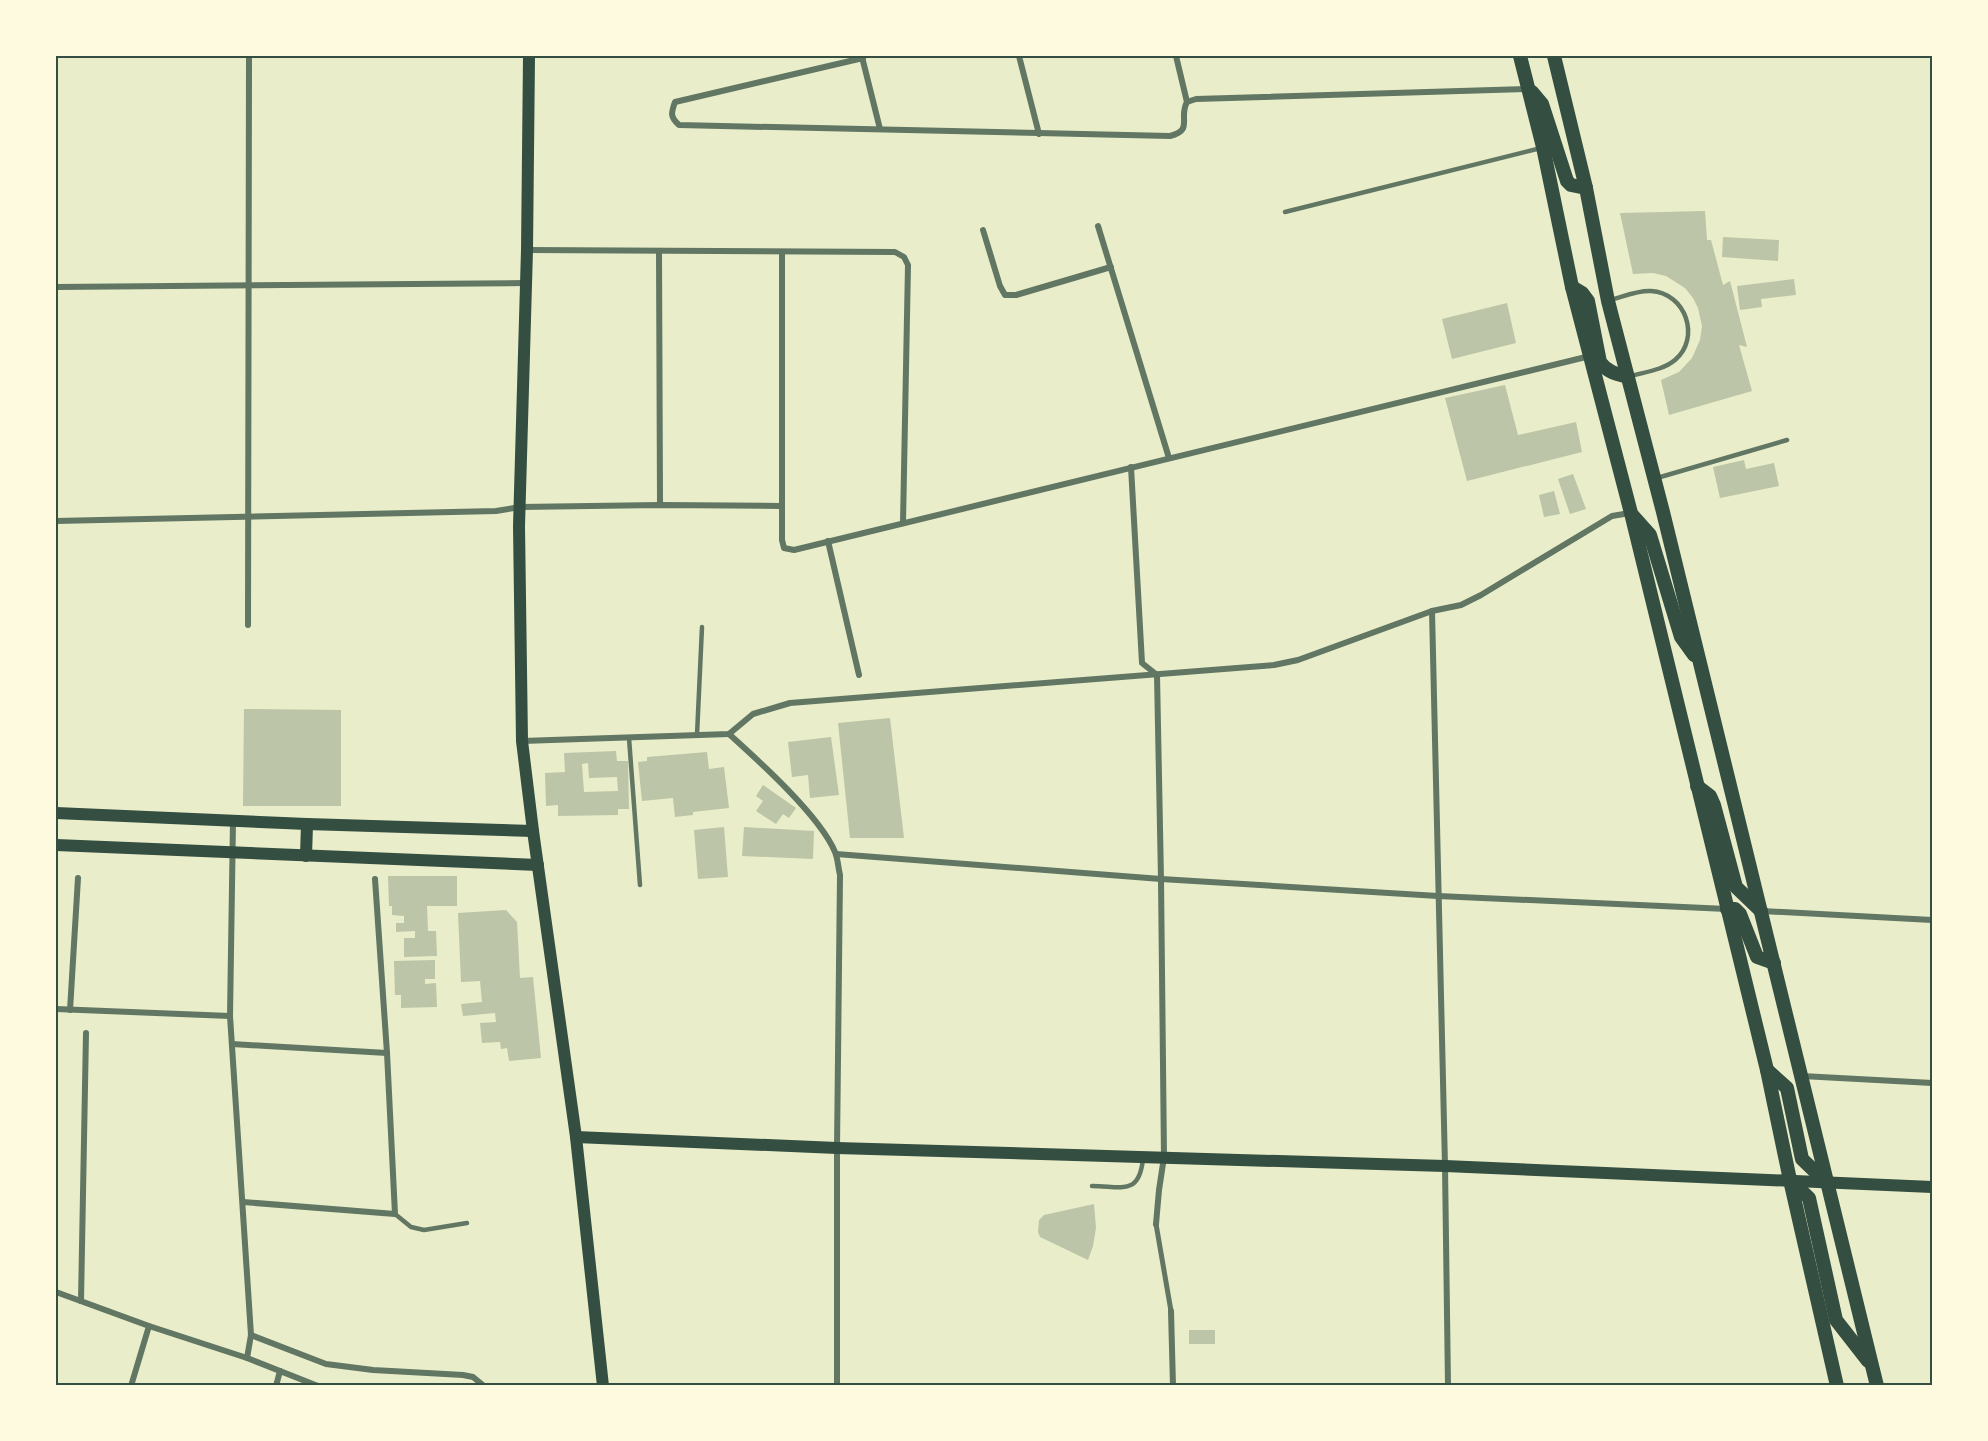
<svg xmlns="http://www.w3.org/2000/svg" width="1988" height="1441" viewBox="0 0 1988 1441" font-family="'Source Sans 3',sans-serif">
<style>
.building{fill:#bcc5a7;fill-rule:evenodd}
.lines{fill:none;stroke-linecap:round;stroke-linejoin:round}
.service{stroke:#617663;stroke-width:4.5}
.pedestrian{stroke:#617663;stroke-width:5}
.minor{stroke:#617663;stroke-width:6}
.secondary{stroke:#344e41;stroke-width:12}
.primary{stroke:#344e41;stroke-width:14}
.neatline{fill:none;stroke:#344e41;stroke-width:2}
</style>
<rect width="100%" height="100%" fill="#e9edc9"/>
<g class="building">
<polygon points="1705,211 1707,240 1711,240 1723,285 1730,281 1747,347 1739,345 1752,391 1669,415 1661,380 1679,372 1692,358 1700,340 1702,326 1698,308 1693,298 1685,288 1666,276 1653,273 1633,274 1620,213"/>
<polygon points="1723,237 1779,240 1778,261 1722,257"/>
<polygon points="1794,279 1796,295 1761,299 1762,307 1740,310 1737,286"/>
<polygon points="1507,303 1516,343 1452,359 1442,319"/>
<polygon points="1505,385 1518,435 1576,422 1582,452 1467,481 1445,398"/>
<polygon points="1744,460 1746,469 1774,463 1779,486 1720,498 1713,467"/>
<polygon points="1573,474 1586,509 1570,514 1558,479"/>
<polygon points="1554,491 1560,514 1544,517 1539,495"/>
<polygon points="244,709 341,710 341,806 243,806"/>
<polygon points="890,718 904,838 850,838 838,723"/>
<polygon points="831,737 839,795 810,798 808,775 792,777 788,742"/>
<path d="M616 751 617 761H628L629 809H618V815L558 816V805L546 806 545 773 565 772 564 753ZM588 763 589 778 617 777 618 791 584 792 582 764Z"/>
<polygon points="707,752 709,769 724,767 729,808 693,812 693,815 675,817 673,798 642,801 638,762 647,761 647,757"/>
<polygon points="763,785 796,808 789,818 783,814 776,824 756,811 763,801 756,796"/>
<polygon points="724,827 728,877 698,879 694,830"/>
<polygon points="744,827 814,831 813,859 742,856"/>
<polygon points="388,876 457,876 457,906 427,906 428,931 436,931 437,956 404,957 404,938 415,938 415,931 396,932 396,923 404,923 404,916 392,915 392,906 389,906"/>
<polygon points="506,910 517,922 520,978 533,977 541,1058 509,1061 507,1048 501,1049 500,1042 482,1043 480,1023 496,1022 495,1013 463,1016 461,1004 482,1002 480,981 461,982 458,913"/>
<polygon points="435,960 435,979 425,979 425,984 436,983 437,1007 401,1008 401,995 395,995 394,961"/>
<polygon points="1094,1204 1096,1228 1093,1246 1088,1260 1040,1237 1038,1232 1039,1220 1044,1215"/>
<rect x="1189" y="1330" width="26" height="14"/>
</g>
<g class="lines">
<g class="service">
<polyline points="1285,212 1541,148"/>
<path d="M1610 300C1623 297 1637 290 1651 291 1686 293 1701 338 1675 360 1663 370 1645 372 1631 376"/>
<polyline points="1657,478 1787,440"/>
<polyline points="697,735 702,627"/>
<polyline points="629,738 640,885"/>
<path d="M1092 1186C1122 1186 1139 1196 1143 1159"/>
<polyline points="395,1214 411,1227 424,1230 467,1223"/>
</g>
<polyline class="pedestrian" points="1156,1224 1171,1311"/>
<g class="minor">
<polyline points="1019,56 1039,134"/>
<polyline points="1176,56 1187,102"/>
<polyline points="862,57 880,129"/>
<path d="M863 58 675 102C671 113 670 117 679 125L1170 136C1194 130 1178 118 1187 102L1196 99 1529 89"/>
<polyline points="1098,226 1169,458"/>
<polyline points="983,230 1000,286 1005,295 1016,295 1111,267"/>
<polyline points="527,250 895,252 904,257 908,265 903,523"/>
<polyline points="659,251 660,505"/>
<polyline points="782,252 782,540 784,548 794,550 1590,356"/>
<polyline points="56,287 526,283"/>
<polyline points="1131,467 1142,663 1157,675 1161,879 1164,1157 1159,1190 1156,1224"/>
<polyline points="56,521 496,511 520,507 660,505 781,506"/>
<polyline points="828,541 859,675"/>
<polyline points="1432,611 1445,1166 1448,1386"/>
<polyline points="248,625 249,56"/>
<path d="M729 734C759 761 820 816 835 852 838 859 838 867 840 875L837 1148V1386"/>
<polyline points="522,741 729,734 753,714 790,703 1274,665 1298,660 1432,611 1461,605 1481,595 1612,516 1630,513"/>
<polyline points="233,821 230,1016 251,1335 247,1358"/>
<polyline points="836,854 1161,879 1438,896 1727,909"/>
<polyline points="1762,911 1932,920"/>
<polyline points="56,1009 230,1016"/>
<polyline points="70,1010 78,878"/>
<polyline points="232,1044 387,1053"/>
<polyline points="1802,1076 1932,1083"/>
<polyline points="243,1202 395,1214 387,1053 375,879"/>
<polyline points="56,1292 149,1326 247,1358 318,1386"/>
<polyline points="81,1301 86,1033"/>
<polyline points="1171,1311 1173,1386"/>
<polyline points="251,1335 326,1364 373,1370 463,1375 473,1377 484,1386"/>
<polyline points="131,1386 149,1326"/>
<polyline points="276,1386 280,1371"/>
</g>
<g class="secondary">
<polyline points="529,56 527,250 519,526 522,741 533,831 576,1137 603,1386"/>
<polyline points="56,813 307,824 533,831"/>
<polyline points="56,845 538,865"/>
<polyline points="306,856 307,824"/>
<polyline points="576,1137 837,1148 1445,1166 1932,1187"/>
</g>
<g class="primary">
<polyline points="1520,56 1543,147 1572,287 1631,513 1767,1070 1790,1180 1837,1386"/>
<polyline points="1554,56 1586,188 1608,301 1663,512 1877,1386"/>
<polyline points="1532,92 1542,104 1567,181 1571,185 1586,188"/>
<path d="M1572 287 1582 293 1588 301 1600 362C1607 372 1616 374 1628 377"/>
<polyline points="1633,516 1650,535 1681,637 1694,655"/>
<polyline points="1697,786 1710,796 1714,805 1736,887 1761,911"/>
<polyline points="1727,909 1735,909 1740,914 1757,957 1774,963"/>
<polyline points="1767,1070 1787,1088 1802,1159 1828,1184"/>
<polyline points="1790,1180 1809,1198 1836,1320 1868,1361"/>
</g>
</g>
<rect width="1988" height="1441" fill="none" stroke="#fefae0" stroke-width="114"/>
<rect x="57" y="57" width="1874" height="1327" class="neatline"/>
</svg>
